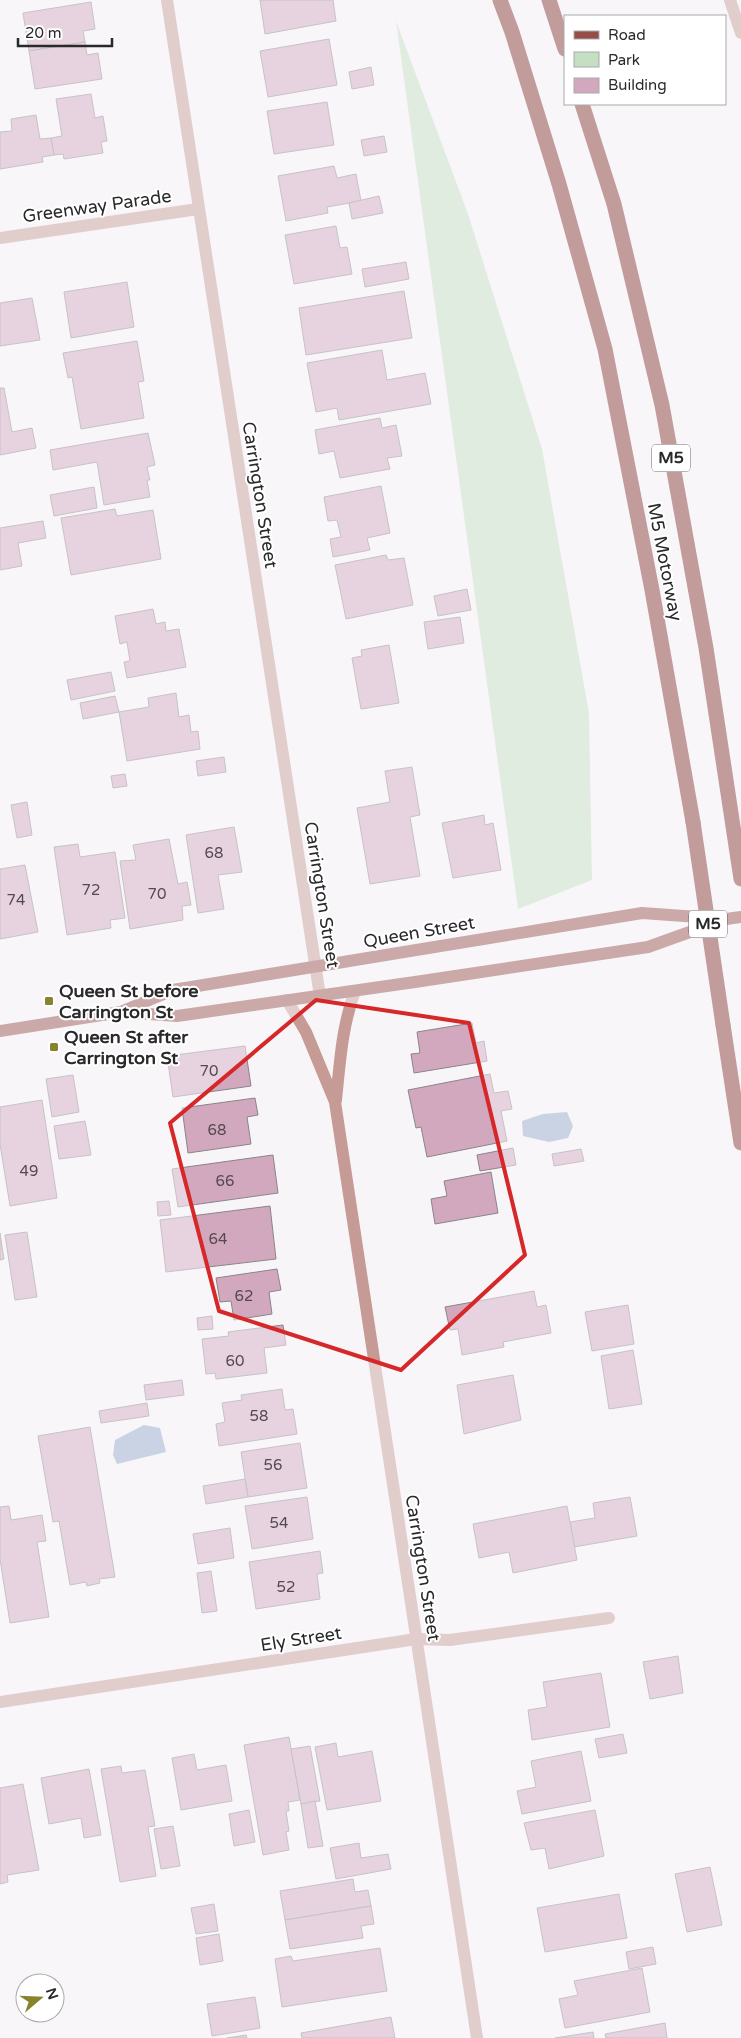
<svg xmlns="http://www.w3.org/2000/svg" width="741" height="2038" viewBox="0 0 741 2038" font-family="'Varela Round',sans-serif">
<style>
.green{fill:#c5dfc3}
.water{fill:#92a8cb}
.building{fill:#d2a8bf;stroke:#898587}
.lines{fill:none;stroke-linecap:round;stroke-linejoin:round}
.minor{stroke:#c69b95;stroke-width:12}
.major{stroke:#964d46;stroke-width:12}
.highway{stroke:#822f29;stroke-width:15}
.highway-bridge{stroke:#822f29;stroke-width:15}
.marked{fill:none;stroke:#d62828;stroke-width:4;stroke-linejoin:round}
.poi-dot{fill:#87842d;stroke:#fff;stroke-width:2}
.labels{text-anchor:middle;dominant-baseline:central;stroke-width:4;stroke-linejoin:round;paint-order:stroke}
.number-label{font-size:15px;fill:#54494f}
.shield{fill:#fff;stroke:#6a696a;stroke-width:1}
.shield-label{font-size:16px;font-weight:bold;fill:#2a292a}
.street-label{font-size:18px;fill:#2a292a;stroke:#fff}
.poi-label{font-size:18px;font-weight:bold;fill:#2a292a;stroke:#fff;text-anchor:start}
</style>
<rect width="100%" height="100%" fill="#f8f5f9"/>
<polygon class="green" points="396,21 468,214 542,449 589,713 592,880 518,909"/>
<g class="water">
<polygon points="567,1112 573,1126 568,1138 549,1142 523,1136 522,1121 543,1114"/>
<polygon points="144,1425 160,1428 166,1452 117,1464 113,1455 115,1440"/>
</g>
<g class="building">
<polygon points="260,0 333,0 336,21 265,34"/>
<polygon points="91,2 95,29 83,31 85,42 29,51 23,13"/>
<polygon points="329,39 337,85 268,97 260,51"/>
<polygon points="85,42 87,55 98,53 102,79 35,89 29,51"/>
<polygon points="371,67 374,85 352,89 349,72"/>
<polygon points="91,94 95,118 103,116 107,141 101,142 103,153 64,159 63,154 54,155 51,138 62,136 56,99"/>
<polygon points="327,102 334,145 274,154 267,111"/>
<polygon points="36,115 40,139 51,138 54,155 42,157 43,162 0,169 0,132 12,131 11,119"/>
<polygon points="384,136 387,152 364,156 361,140"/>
<polygon points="334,166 337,178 356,174 361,201 327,207 328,213 286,221 278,176"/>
<polygon points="379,196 383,213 352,219 349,203"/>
<polygon points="336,226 340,248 347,247 352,274 294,284 285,235"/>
<polygon points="406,262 409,279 365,287 362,269"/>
<polygon points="127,282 134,327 71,338 64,292"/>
<polygon points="404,291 412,338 306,355 299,308"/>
<polygon points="32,298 40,340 0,346 0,303"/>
<polygon points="137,341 144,381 138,382 144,418 81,429 72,377 68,378 63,353"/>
<polygon points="382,350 387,380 425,373 431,404 339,420 337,408 316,412 307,363"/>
<polygon points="0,388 4,388 12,432 32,428 36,448 0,455"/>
<polygon points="380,418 382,428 396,425 402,456 387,458 390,469 340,478 334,451 319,454 315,430"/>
<polygon points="148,433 155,465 147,467 150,480 147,480 150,497 104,505 97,462 53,470 50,450"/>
<polygon points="381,486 390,533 367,538 370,550 333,557 330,539 341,537 337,520 328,521 324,497"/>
<polygon points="94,487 97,508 54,516 50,495"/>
<polygon points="115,509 117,516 153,510 161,559 71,575 61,518"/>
<polygon points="43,521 46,538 18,543 22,566 0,570 0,528"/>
<polygon points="386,555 388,560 404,558 413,605 346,619 335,565"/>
<polygon points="467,589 471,610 438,616 434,596"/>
<polygon points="153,609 156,624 165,622 166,631 179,629 186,667 127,678 124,662 130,661 127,642 120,644 115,616"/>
<polygon points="460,617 464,643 428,649 424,622"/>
<polygon points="389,645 399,703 361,709 352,658 362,656 361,650"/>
<polygon points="111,672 115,691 71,700 67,680"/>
<polygon points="176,693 179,717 189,715 191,732 198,731 200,749 127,761 119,712 149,707 148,698"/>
<polygon points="115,696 119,712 83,719 80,703"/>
<polygon points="224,757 226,772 198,776 196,761"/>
<polygon points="412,767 420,815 410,817 420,876 370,884 357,808 390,802 385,771"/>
<polygon points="125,774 127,786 113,788 111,776"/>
<polygon points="27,802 32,835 17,838 11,805"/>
<polygon points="484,815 485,825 493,823 501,870 453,878 442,823"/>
<polygon points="234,827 242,872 218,875 224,909 198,913 186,835"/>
<polygon points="169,839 178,884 187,882 191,905 182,906 183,920 130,929 120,861 136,860 133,845"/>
<polygon points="78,844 80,857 115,852 125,918 110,920 111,928 67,935 54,847"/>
<polygon points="25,865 38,932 0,939 0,869"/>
<polygon points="472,1023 476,1043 484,1041 487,1061 414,1073 411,1054 420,1053 417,1032"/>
<polygon points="245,1046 251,1086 173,1097 167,1056"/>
<polygon points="490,1074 494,1093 508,1091 512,1109 501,1111 507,1141 427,1157 421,1127 416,1128 408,1090"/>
<polygon points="73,1075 79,1112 52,1117 46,1079"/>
<polygon points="255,1098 258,1115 247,1117 251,1144 188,1153 182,1108"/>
<polygon points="42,1100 57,1198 10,1206 0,1144 0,1107"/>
<polygon points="85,1121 91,1155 59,1159 54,1126"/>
<polygon points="513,1148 516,1165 480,1171 477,1155"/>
<polygon points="581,1149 584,1161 554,1166 552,1154"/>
<polygon points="273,1155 278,1193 178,1207 172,1169"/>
<polygon points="491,1172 498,1213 435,1224 431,1199 447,1196 444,1181"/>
<polygon points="169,1201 171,1215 158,1216 157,1202"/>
<polygon points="270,1206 276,1259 166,1272 160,1220"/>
<polygon points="27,1232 37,1297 15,1300 5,1235"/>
<polygon points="0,1233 4,1259 0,1260"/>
<polygon points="277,1269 281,1290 269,1292 272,1314 234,1320 231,1301 220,1302 216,1278"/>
<polygon points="534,1291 537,1307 546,1305 551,1333 503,1342 504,1347 462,1355 458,1329 450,1330 445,1307"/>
<polygon points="628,1305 634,1344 592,1351 585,1312"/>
<polygon points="212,1316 213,1329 198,1330 197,1318"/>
<polygon points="283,1325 286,1345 264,1348 267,1373 216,1379 215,1373 206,1374 202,1339 229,1336 228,1332"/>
<polygon points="633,1350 642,1404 609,1409 601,1356"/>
<polygon points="513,1375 521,1420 464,1434 457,1385"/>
<polygon points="182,1380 184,1395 146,1400 144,1385"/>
<polygon points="282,1389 285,1410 293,1409 297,1434 219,1446 216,1424 225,1422 222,1403 242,1400 241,1395"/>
<polygon points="147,1403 149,1416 101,1423 99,1411"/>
<polygon points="90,1427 115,1577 99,1579 100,1583 87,1586 86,1582 70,1585 59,1521 53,1522 38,1436"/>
<polygon points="300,1443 307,1488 248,1497 241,1452"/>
<polygon points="245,1479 248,1497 206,1504 203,1486"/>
<polygon points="307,1497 313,1539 252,1549 245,1506"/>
<polygon points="630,1497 637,1536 574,1547 570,1522 595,1518 593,1503"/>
<polygon points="9,1506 11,1520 42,1515 46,1541 37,1542 49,1617 10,1623 0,1559 0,1507"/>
<polygon points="567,1506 577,1560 513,1573 509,1552 479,1558 473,1524"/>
<polygon points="230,1528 234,1558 198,1564 193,1534"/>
<polygon points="320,1551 323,1573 317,1574 320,1599 256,1609 249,1562"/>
<polygon points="211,1571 217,1611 202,1613 197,1573"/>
<polygon points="678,1656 683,1693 650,1699 643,1662"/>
<polygon points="601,1673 610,1727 532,1740 528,1710 547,1707 543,1682"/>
<polygon points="623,1734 627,1753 599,1758 595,1739"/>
<polygon points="289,1737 300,1800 288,1802 289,1811 286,1811 289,1831 286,1832 289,1850 263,1855 244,1745"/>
<polygon points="336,1743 338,1757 372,1751 381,1801 327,1810 315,1747"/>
<polygon points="310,1746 320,1801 301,1804 291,1749"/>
<polygon points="581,1751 591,1801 522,1814 517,1791 536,1787 531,1761"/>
<polygon points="194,1754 197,1770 226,1765 232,1801 181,1810 172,1758"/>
<polygon points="121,1766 122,1773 145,1770 155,1826 148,1827 156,1876 120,1882 101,1769"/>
<polygon points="89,1769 101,1835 84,1838 81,1818 49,1824 41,1778"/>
<polygon points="23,1784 39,1870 7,1875 8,1882 0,1884 0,1788"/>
<polygon points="315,1801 323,1846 308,1848 301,1804"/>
<polygon points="249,1810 255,1842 234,1846 229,1814"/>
<polygon points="595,1810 604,1856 549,1869 545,1848 531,1850 524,1823"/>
<polygon points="173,1826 180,1866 161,1869 154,1829"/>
<polygon points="359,1843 361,1858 388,1854 391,1869 336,1879 330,1848"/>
<polygon points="710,1867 722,1925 687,1932 675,1874"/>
<polygon points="353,1879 355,1892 368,1890 371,1906 285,1920 280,1891"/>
<polygon points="619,1894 627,1938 545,1952 537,1908"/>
<polygon points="214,1904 218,1931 196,1934 191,1908"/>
<polygon points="371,1906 374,1924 361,1926 363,1938 290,1949 285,1920"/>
<polygon points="219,1934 223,1961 200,1965 196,1938"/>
<polygon points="653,1947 656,1964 629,1969 626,1952"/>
<polygon points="380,1948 387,1991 282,2007 275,1959 291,1956 293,1961"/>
<polygon points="642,1968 650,2012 565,2028 559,1999 578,1995 574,1981"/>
<polygon points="255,1997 260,2028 212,2036 207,2004"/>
<polygon points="391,2017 395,2038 302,2038 301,2033"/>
<polygon points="665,2023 667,2038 606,2038 605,2034"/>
<polygon points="593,2032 594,2038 555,2038"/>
<polygon points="246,2035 247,2038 227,2038"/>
</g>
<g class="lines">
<g class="minor">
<polyline points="167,0 320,996"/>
<polyline points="730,0 741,33"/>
<polyline points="0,238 198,209"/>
<polyline points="287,1000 306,1032 335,1102 477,2038"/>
<path d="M336 1100C340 1062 342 1026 355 991"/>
<polyline points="0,1702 390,1643 416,1639 450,1640 609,1618"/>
</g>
<g class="major">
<polyline points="123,1011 173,990 642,913 726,919 741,917"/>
<polyline points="0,1031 121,1012 177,1016 415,982 648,947 726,919"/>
</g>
<g class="highway">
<polyline points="500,0 512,32 559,184 605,349 652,590 693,822"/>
<polyline points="549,0 565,49"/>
<polyline points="582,104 614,204 662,405 706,648 741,879"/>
<polyline points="723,1025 741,1143"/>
</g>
<polyline class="highway-bridge" points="693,822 723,1025"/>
</g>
<path d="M0 0H741V2038H0ZM316 1000 469 1023 525 1255 401 1370 219 1311 170 1123Z" fill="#f8f5f9" fill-opacity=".55" fill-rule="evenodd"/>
<path class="marked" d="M316 1000 469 1023 525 1255 401 1370 219 1311 170 1123Z"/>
<g class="poi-dot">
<rect x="44" y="996" width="10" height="10" rx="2.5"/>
<rect x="49" y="1042" width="10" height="10" rx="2.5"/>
</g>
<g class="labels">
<g class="number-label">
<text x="214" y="853">68</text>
<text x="91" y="890">72</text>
<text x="157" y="894">70</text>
<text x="16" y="900">74</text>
<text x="209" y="1071">70</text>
<text x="217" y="1130">68</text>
<text x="29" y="1171">49</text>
<text x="225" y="1181">66</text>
<text x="218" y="1239">64</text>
<text x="244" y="1296">62</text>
<text x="235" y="1361">60</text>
<text x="259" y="1416">58</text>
<text x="273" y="1465">56</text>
<text x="279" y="1523">54</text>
<text x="286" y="1587">52</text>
</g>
<g class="shield">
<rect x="652" y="444.5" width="38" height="27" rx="4"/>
<rect x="689" y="910.5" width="38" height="27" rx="4"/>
</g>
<g class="shield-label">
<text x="671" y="458">M5</text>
<text x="708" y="924">M5</text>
</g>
<g class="street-label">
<text transform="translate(97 206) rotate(-8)">Greenway Parade</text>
<text transform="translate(260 495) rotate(81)">Carrington Street</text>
<text transform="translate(665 562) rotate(79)">M5 Motorway</text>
<text transform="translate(322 895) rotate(81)">Carrington Street</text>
<text transform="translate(419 932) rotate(-10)">Queen Street</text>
<text transform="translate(423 1568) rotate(81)">Carrington Street</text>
<text transform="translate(301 1639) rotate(-9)">Ely Street</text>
</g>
<g class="poi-label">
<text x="59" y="991">Queen St before<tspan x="59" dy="21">Carrington St</tspan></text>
<text x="64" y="1037">Queen St after<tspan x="64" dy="21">Carrington St</tspan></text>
</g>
</g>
<rect x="564" y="15" width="162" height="90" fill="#ffffff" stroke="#aaa9aa"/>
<rect x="574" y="31" width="25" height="8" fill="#964d46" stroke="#aaa9aa"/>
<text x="608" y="40" font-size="15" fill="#2a292a">Road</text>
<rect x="574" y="52" width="25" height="15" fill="#c5dfc3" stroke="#aaa9aa"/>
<text x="608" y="65" font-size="15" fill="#2a292a">Park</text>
<rect x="574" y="78" width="25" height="15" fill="#d2a8bf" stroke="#aaa9aa"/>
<text x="608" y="90" font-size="15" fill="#2a292a">Building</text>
<g transform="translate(40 1998) rotate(71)"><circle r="24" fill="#ffffff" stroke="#aaa9aa"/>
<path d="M0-4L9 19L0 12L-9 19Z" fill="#87842d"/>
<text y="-8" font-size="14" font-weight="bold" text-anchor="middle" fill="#2a292a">N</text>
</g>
<path d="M18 38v8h94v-8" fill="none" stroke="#2a292a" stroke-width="2.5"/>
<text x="25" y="38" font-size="15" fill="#2a292a" stroke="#ffffff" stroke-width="4" paint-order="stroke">20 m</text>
</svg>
